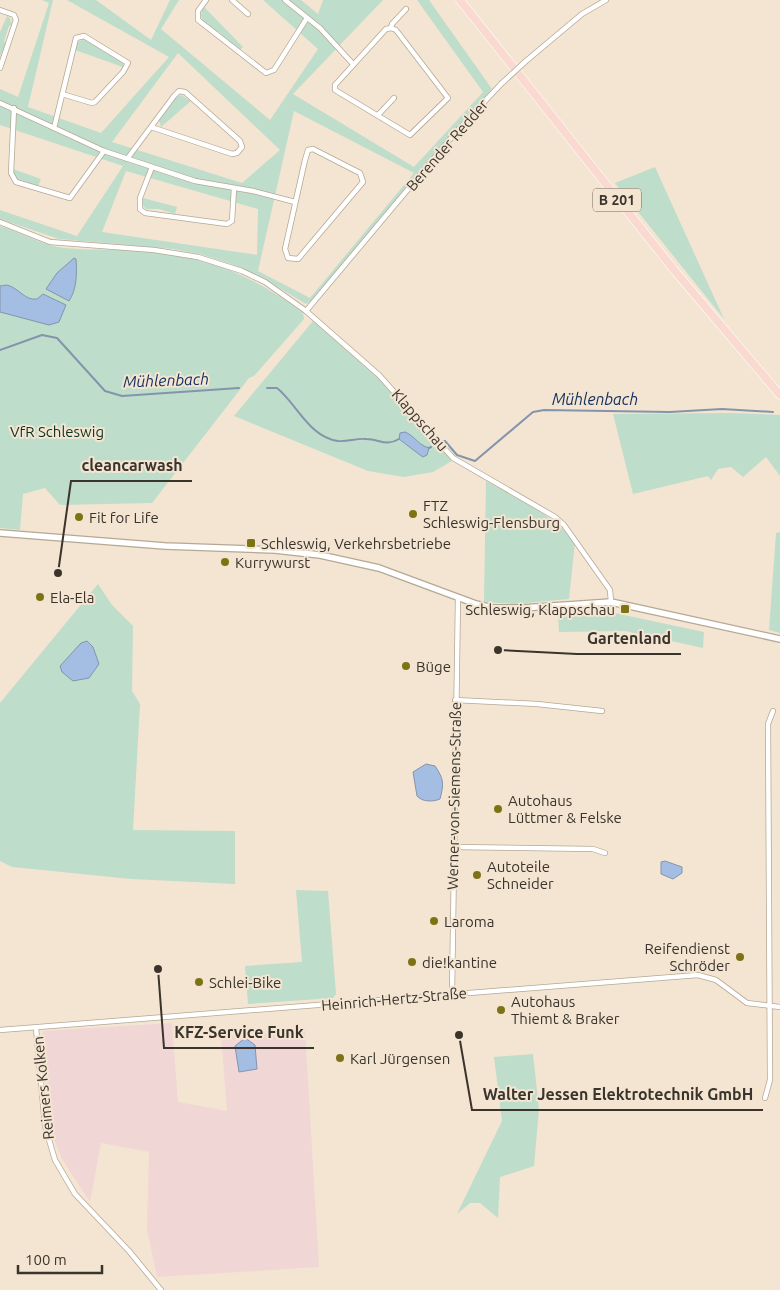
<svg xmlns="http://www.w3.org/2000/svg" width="780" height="1290" viewBox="0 0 780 1290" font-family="Ubuntu,sans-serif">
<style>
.industrial{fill:#f1d6d6}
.green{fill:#bfddcb;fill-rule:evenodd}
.water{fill:#a4bde3;stroke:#8494ac}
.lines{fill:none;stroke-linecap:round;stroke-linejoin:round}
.stream{stroke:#8494ac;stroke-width:2}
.minor-casing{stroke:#b5a894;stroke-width:6}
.tertiary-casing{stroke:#b5a894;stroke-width:8}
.primary-casing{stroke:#fff;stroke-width:9}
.minor{stroke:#fff;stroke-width:4.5}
.tertiary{stroke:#fff;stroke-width:5.5}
.primary{stroke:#fadad0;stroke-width:8}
.minor-bridge-casing{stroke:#b5a894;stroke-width:6;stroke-linecap:butt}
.minor-bridge{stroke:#fff;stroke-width:4.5}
.poi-dot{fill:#7c7314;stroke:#f3e5d1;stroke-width:2}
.labels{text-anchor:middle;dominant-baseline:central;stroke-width:4;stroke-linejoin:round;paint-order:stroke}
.shield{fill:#f3e5d1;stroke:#72695e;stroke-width:1}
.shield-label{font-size:14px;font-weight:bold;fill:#3a342d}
.street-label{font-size:15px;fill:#3a342d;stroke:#f3e5d1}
.park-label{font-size:15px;fill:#0b3321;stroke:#f3e5d1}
.poi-label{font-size:15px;fill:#3a342d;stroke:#f3e5d1;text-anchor:start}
.water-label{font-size:16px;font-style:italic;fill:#112f5e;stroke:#f3e5d1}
.leader{fill:none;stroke:#3a342d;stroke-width:2}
.callout-dot{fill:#3a342d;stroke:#f3e5d1;stroke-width:2}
.callout-label{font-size:16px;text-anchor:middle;font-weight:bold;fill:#3a342d;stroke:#f3e5d1;stroke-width:4;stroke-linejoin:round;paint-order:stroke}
</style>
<rect width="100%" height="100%" fill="#f3e5d1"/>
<polygon class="industrial" points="172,1023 178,1102 227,1111 221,1036 305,1030 319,1267 157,1277 147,1229 149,1152 101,1143 90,1202 62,1159 52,1134 43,1031"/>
<g class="green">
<path d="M42 0H53L28 107 101 133 169 57 67 0H96L151 40 170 0H179L161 29 270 120 318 49 263 0H301L318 14 323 0H383L293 94 414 167 483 92 417 0H429L492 89 419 171 315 298 306 304 266 280 231 264 200 254 173 249 59 239 0 219V210L77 236 123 166 0 125V89L18 97 49 3ZM178 53 280 150 242 183 112 142ZM294 111 414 173 310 298 258 271ZM126 171 258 209 257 255 102 232Z"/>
<path d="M204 7 243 47 239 51 219 32H215C207 25 196 19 204 7Z"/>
<polygon points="7,16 10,18 12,25 9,26 4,41 6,45 0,56 0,32"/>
<polygon points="83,39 101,48 102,51 119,58 123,63 123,67 75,50 77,43"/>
<path d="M181 95 191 101 161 127 159 120C162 112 172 98 181 95Z"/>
<polygon points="655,167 724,319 615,183"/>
<polygon points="13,169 41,179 38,186 17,179 14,176"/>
<polygon points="143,198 177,207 175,214 159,209 146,209 142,204"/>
<path d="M0 226C17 231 33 240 50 245 69 251 105 249 126 250 201 255 244 269 303 313L304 319 254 376 249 378 152 503 60 505 45 488 23 494 20 530 0 528Z"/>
<path d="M313 321 378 378 452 461 433 472 404 477 368 471 234 416ZM399 439H415L419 445 427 448 420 455Z"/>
<polygon points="731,413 780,415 780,476 766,457 743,477 731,467 718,469 711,480 708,476 633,494 613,414"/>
<path d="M486 481C517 499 552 514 575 542L569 599 515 604 484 602Z"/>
<polygon points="780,532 780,633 769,630 776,533"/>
<polygon points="98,584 112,605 133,626 132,691 140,704 133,830 235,831 235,884 131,879 12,867 0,861 0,703"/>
<polygon points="610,612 704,632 703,648 625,631 559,632 558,616"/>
<polygon points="296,890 328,891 336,994 333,998 248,1004 245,966 302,962"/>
<polygon points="533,1054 539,1109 534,1166 500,1177 498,1218 480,1203 470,1203 457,1214 502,1121 494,1057"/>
</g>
<g class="water">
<path d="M74 258 76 259C77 273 77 289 69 301L46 289 57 273Z"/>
<path d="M7 285C19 288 25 301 37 299L43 294 66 305 59 322 49 325 0 312V286Z"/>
<path d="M405 432C415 436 418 445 429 448L427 455 423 457 420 455 399 439 400 433Z"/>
<polygon points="87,641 93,647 99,664 89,678 73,681 62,672 60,666 81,643"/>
<path d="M426 764 435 766C444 779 444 784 440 799 433 802 422 802 417 796L413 772Z"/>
<polygon points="665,861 682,867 682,873 673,879 661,874 661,862"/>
<polygon points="245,1038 255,1045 257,1069 239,1072 235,1046"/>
</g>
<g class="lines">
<g class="stream">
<polyline points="0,350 42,335 57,338 105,391 122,396 239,388"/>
<path d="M267 388H277C297 404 309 437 338 441 348 442 356 438 366 439 379 439 386 447 399 439"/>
<polyline points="441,441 445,441 457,455 475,461 533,412 544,410 670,412 722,409 773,412"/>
<polyline points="429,448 431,447"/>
</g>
<g class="minor-casing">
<g id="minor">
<polyline points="206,0 198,11 198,20 266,73 274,70 307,18"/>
<polyline points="232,0 248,14"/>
<polyline points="285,0 320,28 353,64"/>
<polyline points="0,10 14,15 16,20 0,68"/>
<polygon points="391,28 396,30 448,98 410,135 335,90 335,85 386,29"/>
<polyline points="391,28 392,24 406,9"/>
<polyline points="526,61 582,14 606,0"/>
<polyline points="0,103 104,151 195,181 253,191 295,202"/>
<polyline points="14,108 11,173 16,182 70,198 104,151"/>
<polyline points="378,115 394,98"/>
<polyline points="54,128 76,38 84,36 128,63 123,72 95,102 92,103 62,94"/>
<polygon points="313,149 360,173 363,182 298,259 288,258 285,249 305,160 308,150"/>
<polyline points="127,159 174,96 179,91 185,92 240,141 242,147 237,153 232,154 151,127"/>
<polyline points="152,167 140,198 140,209 145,213 227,224 232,221 234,188"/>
<polyline points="0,222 50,242 154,250 198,257 242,271 265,282 306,311 379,375 453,458 555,517 564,525 610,590 611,602"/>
<polyline points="306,311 456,132 501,84"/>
<polyline points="455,700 537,704 602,711"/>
<polyline points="453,847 593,849 605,853"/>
<polyline points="452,994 458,598"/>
<polyline points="36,1028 45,1126 55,1160 75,1194 129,1251 161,1290"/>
<polyline points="0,1030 698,975 716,980 747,1003 780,1007"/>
<polyline points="765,1098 770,1080 768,724 773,711"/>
</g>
</g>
<g class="tertiary-casing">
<polyline id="tertiary" points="0,533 165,546 275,550 320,555 379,568 476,604 492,608 522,608 611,602 780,639"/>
</g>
<g class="primary-casing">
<polyline id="primary" points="460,0 674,270 780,395"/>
</g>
<use href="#minor" class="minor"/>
<use href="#tertiary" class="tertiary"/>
<use href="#primary" class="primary"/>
<g class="minor-bridge-casing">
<polyline id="minor-bridge" points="501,84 526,61"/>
</g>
<use href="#minor-bridge" class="minor-bridge"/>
</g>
<g class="poi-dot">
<circle cx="413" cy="514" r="5"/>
<circle cx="79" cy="517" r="5"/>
<rect x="246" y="538" width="10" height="10" rx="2.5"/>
<circle cx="225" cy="562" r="5"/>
<circle cx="40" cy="597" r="5"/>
<rect x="620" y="604" width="10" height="10" rx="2.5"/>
<circle cx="406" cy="666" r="5"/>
<circle cx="498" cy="809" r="5"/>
<circle cx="477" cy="875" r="5"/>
<circle cx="434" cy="921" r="5"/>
<circle cx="740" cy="957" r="5"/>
<circle cx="412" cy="962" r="5"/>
<circle cx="199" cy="982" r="5"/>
<circle cx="501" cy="1010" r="5"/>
<circle cx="340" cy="1058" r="5"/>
</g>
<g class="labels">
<rect class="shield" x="593" y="188.5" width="48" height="23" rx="4"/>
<g class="shield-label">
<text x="617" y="200">B 201</text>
</g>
<g class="street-label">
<text transform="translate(447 145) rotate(-49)">Berender Redder</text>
<text transform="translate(420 420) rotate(49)">Klappschau</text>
<text transform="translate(454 796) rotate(-89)">Werner-von-Siemens-Straße</text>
<text transform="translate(394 999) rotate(-5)">Heinrich-Hertz-Straße</text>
<text transform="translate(43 1088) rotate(-96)">Reimers Kolken</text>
</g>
<g class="park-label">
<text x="57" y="431">VfR Schleswig</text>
</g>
<g class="poi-label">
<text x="423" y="505">FTZ<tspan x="423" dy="17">Schleswig-Flensburg</tspan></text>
<text x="89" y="517">Fit for Life</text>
<text x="261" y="543">Schleswig, Verkehrsbetriebe</text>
<text x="235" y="562">Kurrywurst</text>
<text x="50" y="597">Ela-Ela</text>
<text x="615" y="609" text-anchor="end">Schleswig, Klappschau</text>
<text x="416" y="666">Büge</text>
<text x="508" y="800">Autohaus<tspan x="508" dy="17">Lüttmer &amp; Felske</tspan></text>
<text x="487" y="866">Autoteile<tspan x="487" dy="17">Schneider</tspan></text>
<text x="444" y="921">Laroma</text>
<text x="730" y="948" text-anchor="end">Reifendienst<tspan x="730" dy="17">Schröder</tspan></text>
<text x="422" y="962">die!kantine</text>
<text x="209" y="982">Schlei-Bike</text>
<text x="511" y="1001">Autohaus<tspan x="511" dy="17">Thiemt &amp; Braker</tspan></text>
<text x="350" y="1058">Karl Jürgensen</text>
</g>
<g class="water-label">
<text transform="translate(166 380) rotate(-2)">Mühlenbach</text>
<text x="595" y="399">Mühlenbach</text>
</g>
</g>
<path class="leader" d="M58 573L71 481H192M498 650L577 654H681M158 969L164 1048H314M459 1035L472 1110H763"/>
<g class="callout-dot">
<circle cx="58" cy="573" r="5"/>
<circle cx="498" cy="650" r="5"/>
<circle cx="158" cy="969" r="5"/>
<circle cx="459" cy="1035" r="5"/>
</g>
<g class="callout-label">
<text x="132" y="471">cleancarwash</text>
<text x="629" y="644">Gartenland</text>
<text x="239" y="1038">KFZ-Service Funk</text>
<text x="618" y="1100">Walter Jessen Elektrotechnik GmbH</text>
</g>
<path d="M18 1265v8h84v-8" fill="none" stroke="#3a342d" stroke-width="2.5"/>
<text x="25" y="1265" font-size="15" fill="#3a342d" stroke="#f3e5d1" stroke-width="4" paint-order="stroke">100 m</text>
</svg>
